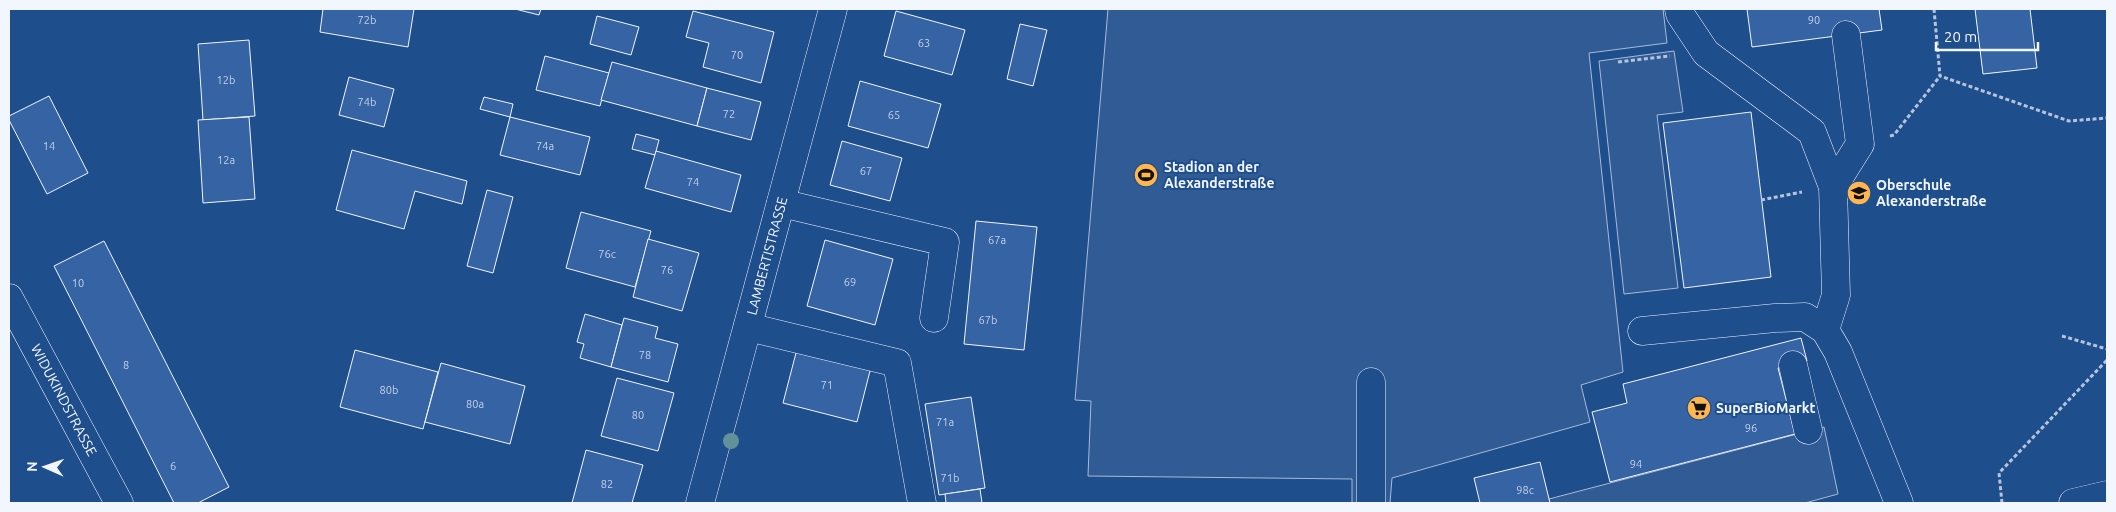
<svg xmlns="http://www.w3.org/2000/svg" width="2116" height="512" viewBox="0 0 2116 512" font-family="Ubuntu,sans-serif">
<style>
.built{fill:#305b95;stroke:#a8bbd7}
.building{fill:#3563a3;stroke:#f2f6ff}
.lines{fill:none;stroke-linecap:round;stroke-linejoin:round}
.minor-casing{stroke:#f2f6ff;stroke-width:29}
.path{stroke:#b3c4dc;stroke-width:3;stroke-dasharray:4 2.5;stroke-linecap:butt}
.minor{stroke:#1f4e8c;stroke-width:28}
.tree{fill:#61919a}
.labels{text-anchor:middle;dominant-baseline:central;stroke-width:4;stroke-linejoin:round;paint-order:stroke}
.number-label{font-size:11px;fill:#c3d1e8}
.poi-label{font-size:14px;font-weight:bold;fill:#f2f6ff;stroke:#1f4e8c;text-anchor:start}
.street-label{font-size:14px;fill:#f2f6ff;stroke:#1f4e8c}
</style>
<rect width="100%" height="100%" fill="#1f4e8c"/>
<g class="built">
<polygon points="1108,9 1663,9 1667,43 1589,53 1623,372 1581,385 1590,422 1392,478 1390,503 1352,503 1352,479 1088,476 1091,401 1075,400"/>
<polygon points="1674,51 1683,112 1657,115 1678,288 1624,294 1599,61"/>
<polygon points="1824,427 1838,494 1805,503 1550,503 1549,499"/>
</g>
<g class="building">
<polygon points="323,9 414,9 408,47 320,32"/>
<polygon points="515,9 541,9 539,15"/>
<polygon points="1747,9 1879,9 1882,30 1752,47"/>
<polygon points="1975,9 2030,9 2037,68 1983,74"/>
<polygon points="693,11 774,32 761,83 703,67 709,43 686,37"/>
<polygon points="896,11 965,30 952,75 884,56"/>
<polygon points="597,16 639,27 631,55 590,44"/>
<polygon points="1020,24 1047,30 1033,86 1007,79"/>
<polygon points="249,40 255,116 203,120 198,44"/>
<polygon points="545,56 609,73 600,106 536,90"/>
<polygon points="612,62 707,88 697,126 601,100"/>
<polygon points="349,77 394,89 384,127 339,115"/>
<polygon points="860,81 941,104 928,148 848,126"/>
<polygon points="707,88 761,102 751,140 697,126"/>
<polygon points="49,96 88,173 47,194 9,120 9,116"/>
<polygon points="484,97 513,104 510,117 480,109"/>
<polygon points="1751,112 1771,277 1684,288 1663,123"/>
<polygon points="249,117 255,199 203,203 198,120"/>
<polygon points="510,117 590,137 580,175 500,155"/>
<polygon points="636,134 659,140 655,155 632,149"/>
<polygon points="842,141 902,158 890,201 830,185"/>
<polygon points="352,150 467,181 462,204 415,191 404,229 336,210"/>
<polygon points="656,151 741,175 731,212 645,188"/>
<polygon points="487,190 513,197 493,273 467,266"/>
<polygon points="581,212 651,231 635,287 566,268"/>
<polygon points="976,221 1037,227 1024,350 964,344"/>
<polygon points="648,239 699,253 682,311 633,297"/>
<polygon points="825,240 893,259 875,325 807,306"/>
<polygon points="104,241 229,487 198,503 174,503 54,266"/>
<polygon points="585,314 622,325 611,367 580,358 584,344 577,342"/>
<polygon points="624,318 658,327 655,338 678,344 668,382 611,367"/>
<polygon points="1801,338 1807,361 1778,368 1795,434 1610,482 1592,412 1627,403 1623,384"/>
<polygon points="797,349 871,367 857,422 783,403"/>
<polygon points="355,350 438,372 423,429 340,407"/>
<polygon points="441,363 525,386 510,444 425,422"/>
<polygon points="617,378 674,393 658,451 601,436"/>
<polygon points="971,397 985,488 939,495 925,404"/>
<polygon points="586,450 643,465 632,503 572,503"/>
<polygon points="1540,462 1550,503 1480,503 1474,478"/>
<polygon points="980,489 982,503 946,503 945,494"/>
</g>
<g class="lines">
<g class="minor-casing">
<g id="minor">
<polyline points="1679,9 1680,14 1706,53 1812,132 1833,187 1836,295 1825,330"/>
<polyline points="1833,187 1860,144 1846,35"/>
<polyline points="781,203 945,242 934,318"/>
<polyline points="9,298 119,503"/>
<polyline points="748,327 897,363 922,503"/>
<polyline points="1642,331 1775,318 1805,317 1825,330 1838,352 1899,503"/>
<polyline points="1793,365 1808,430"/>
<polyline points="700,503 833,9"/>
<polyline points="1371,503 1371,382"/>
<polyline points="2073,503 2107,495"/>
</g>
</g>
<g class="path">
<polyline points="1934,9 1940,76 2069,121 2107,118"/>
<polyline points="1618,62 1670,56"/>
<polyline points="1890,136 1894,135 1940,76"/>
<polyline points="1761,200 1802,192"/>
<polyline points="2062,336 2107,349"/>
<polyline points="2002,503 1999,473 2107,360"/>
</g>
<use href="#minor" class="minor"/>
</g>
<circle class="tree" cx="731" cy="441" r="8"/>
<defs>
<g id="stadium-disc" transform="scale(1.25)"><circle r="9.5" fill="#ffb74d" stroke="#1f4e8c"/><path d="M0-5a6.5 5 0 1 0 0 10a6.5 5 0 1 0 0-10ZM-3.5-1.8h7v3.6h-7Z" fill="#111"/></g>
<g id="school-disc" transform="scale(1.25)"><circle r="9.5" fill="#ffb74d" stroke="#1f4e8c"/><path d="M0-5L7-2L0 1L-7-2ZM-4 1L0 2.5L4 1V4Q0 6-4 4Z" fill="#111"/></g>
<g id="supermarket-disc" transform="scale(1.25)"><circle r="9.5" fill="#ffb74d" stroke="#1f4e8c"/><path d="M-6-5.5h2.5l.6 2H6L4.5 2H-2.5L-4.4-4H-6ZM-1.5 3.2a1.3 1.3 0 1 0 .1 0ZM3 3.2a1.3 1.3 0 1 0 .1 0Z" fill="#111"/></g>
</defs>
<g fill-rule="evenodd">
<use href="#stadium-disc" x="1146" y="175"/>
<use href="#school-disc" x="1859" y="193"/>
<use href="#supermarket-disc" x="1699" y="408"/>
</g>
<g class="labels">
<g class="number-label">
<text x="367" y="20">72b</text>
<text x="1814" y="20">90</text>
<text x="924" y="43">63</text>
<text x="737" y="55">70</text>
<text x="226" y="80">12b</text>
<text x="367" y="102">74b</text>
<text x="729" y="114">72</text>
<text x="894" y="115">65</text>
<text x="49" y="146">14</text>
<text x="545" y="146">74a</text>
<text x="226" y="160">12a</text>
<text x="866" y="171">67</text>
<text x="693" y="182">74</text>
<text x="997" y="240">67a</text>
<text x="607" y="254">76c</text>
<text x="667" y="270">76</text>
<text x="850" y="282">69</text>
<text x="78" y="283">10</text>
<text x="988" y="320">67b</text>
<text x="645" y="355">78</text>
<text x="126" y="365">8</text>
<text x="827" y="385">71</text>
<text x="389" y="390">80b</text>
<text x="475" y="404">80a</text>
<text x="638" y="415">80</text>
<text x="945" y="422">71a</text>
<text x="1751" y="428">96</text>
<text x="1636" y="464">94</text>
<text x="173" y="466">6</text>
<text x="950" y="478">71b</text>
<text x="607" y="484">82</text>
<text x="1525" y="490">98c</text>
</g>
<g class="poi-label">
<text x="1164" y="167">Stadion an der<tspan x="1164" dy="16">Alexanderstraße</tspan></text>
<text x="1876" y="185">Oberschule<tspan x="1876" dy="16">Alexanderstraße</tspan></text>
<text x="1716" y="408">SuperBioMarkt</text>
</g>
<g class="street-label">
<text transform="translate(767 256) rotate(-75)">LAMBERTISTRASSE</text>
<text transform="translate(64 400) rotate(62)">WIDUKINDSTRASSE</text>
</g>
</g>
<rect width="2116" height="512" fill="none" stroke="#f2f6ff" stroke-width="20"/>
<g transform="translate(45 467) rotate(272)" stroke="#1f4e8c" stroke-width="4" paint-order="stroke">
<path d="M0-4L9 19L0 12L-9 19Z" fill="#f2f6ff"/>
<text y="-8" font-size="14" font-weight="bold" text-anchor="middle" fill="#f2f6ff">N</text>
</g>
<path d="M1936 42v8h102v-8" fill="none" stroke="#f2f6ff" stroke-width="2.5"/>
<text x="1944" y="42" font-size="15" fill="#f2f6ff" stroke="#1f4e8c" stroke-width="4" paint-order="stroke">20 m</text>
</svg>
